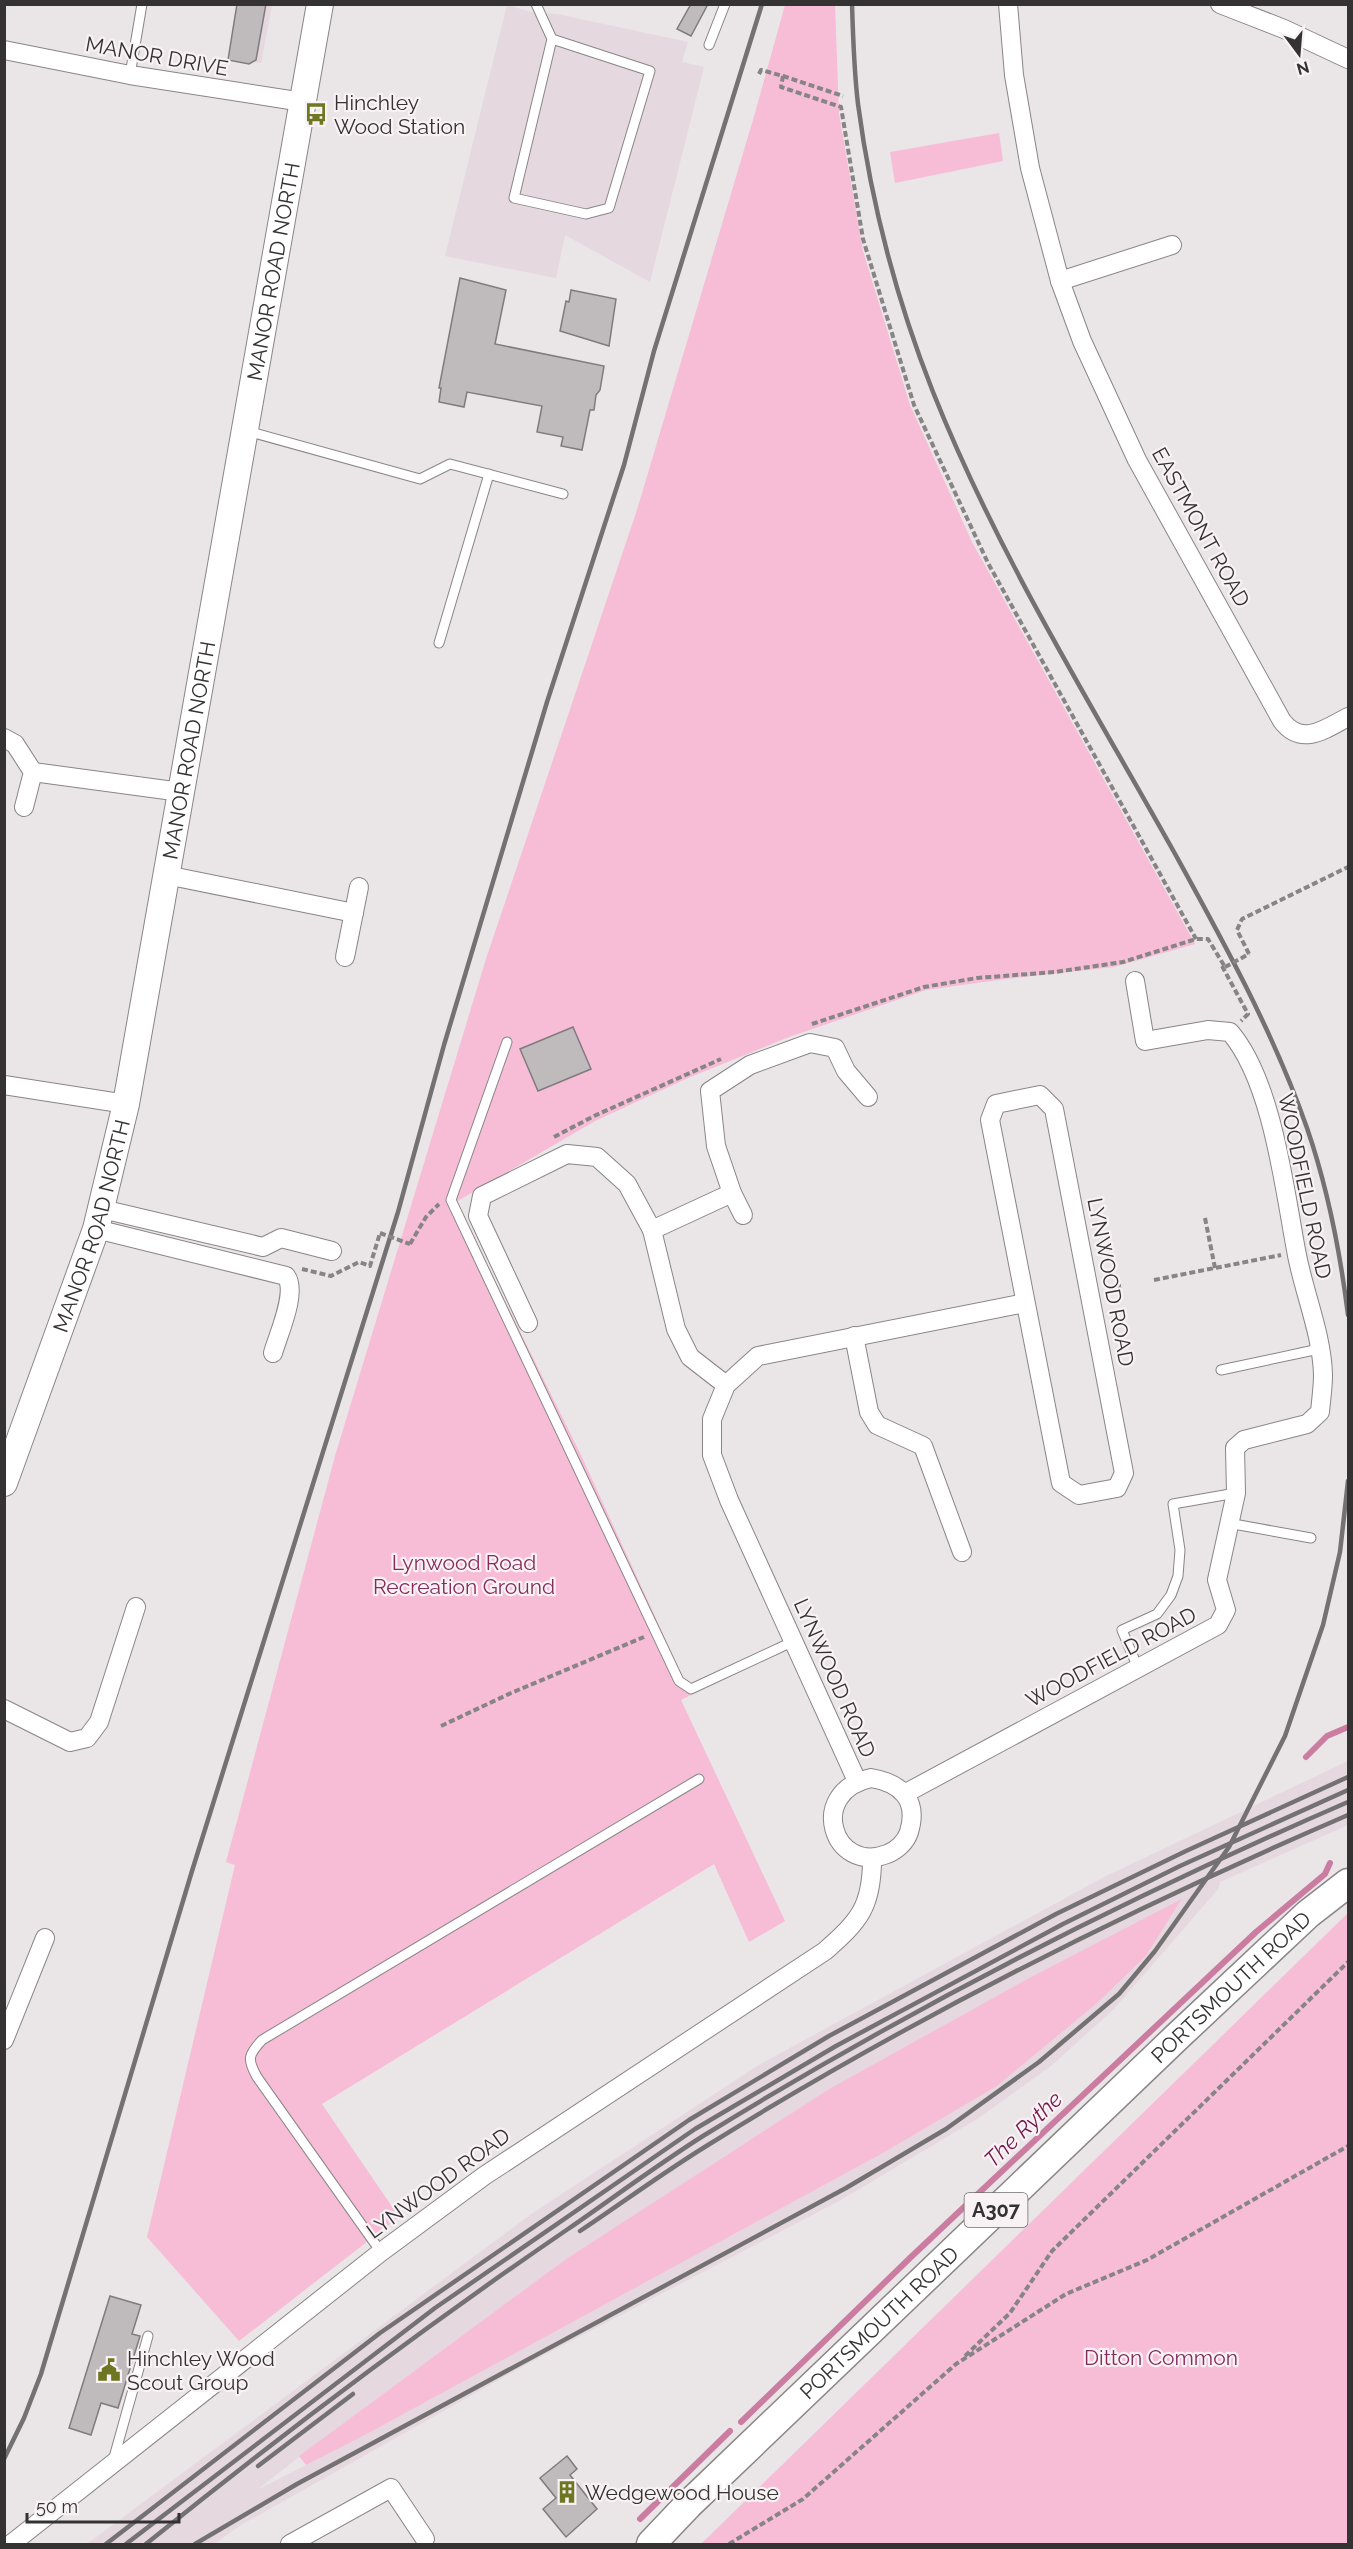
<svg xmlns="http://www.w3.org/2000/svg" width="1353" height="2549" viewBox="0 0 1353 2549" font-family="Raleway,sans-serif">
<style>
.built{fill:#e5d8de;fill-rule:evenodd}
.green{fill:#f7bcd6}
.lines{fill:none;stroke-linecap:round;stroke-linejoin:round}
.stream{stroke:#ca7ca1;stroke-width:6}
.building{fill:#bfbabc;stroke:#807b7d;stroke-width:1.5}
.lane-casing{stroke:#8a8587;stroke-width:11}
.street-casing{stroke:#8a8587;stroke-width:20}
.secondary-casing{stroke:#8a8587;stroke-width:28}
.primary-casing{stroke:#8a8587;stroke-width:31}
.path{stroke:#878485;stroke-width:4;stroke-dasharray:6 3;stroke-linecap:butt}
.lane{stroke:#fff;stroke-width:9}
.street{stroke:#fff;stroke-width:18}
.secondary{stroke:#fff;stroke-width:26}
.primary{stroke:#fff;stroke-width:28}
.rail{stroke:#747172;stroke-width:4.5}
.path-bridge{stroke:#878485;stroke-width:4;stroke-dasharray:6 3;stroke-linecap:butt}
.labels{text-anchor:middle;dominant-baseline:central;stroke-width:4.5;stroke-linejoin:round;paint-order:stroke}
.shield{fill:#f8f2f4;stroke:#6f6c6d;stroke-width:1.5}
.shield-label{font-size:20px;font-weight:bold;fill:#343233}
.street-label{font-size:21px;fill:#343233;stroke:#f8f2f4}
.poi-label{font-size:21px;fill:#343233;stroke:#f8f2f4;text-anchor:start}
.park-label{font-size:21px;fill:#872a5c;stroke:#f8f2f4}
.water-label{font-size:22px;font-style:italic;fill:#73164c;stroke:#f8f2f4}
</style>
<rect width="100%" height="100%" fill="#eae5e7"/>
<g class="built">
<polygon points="237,5 272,5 261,63 228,60"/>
<polygon points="507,5 531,12 557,14 688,42 682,62 704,67 650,282 565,235 556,278 445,256"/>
<path d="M1348 1761V1825L1220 1882 1219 1888 1114 2009 1051 2066 977 2119 839 2201 527 2364 241 2525 214 2544H87L530 2215 757 2066 1104 1877ZM1182 1900 1146 1956 1096 2004 997 2086 883 2153 365 2435 257 2490 323 2438 566 2259 829 2089 1031 1977Z"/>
</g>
<g class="green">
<polygon points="785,5 835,5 839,114 863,251 910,405 972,542 1195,944 1114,967 1005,979 926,990 789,1037 688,1078 595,1121 456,1202 580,1453 691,1695 681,1700 785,1921 749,1942 714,1864 322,2104 399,2217 239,2341 147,2237 235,1865 226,1862 335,1456 486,959 637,510 755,113"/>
<polygon points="999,133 1003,161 895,183 890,152"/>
<polygon points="1182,1899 1146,1956 1096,2004 997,2086 883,2153 365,2435 306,2465 299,2456 566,2259 829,2089 1031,1977"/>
<polygon points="1348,1913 1348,2544 701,2544"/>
</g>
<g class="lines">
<g class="stream">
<polyline points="1306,1757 1327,1736 1348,1727"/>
<polyline points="741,2422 911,2257 1256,1932 1325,1874 1330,1863"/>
<polyline points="640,2519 730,2431"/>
</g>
</g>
<g class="building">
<polygon points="237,4 266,4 256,60 249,64 228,60"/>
<polygon points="691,4 708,4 691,36 677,29"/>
<polygon points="460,278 506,290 495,344 604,366 600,390 596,395 594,410 590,410 582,450 561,446 563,437 537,432 542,406 467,392 464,407 439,402 441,388 439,388"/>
<polygon points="571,290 616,299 609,346 560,331 566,301 569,302"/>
<polygon points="573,1027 591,1069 538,1091 520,1049"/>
<polygon points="110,2296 141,2305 132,2334 140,2336 118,2408 101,2403 91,2435 69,2428"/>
<polygon points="567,2456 577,2469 570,2475 597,2509 566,2537 543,2509 556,2498 540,2478"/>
</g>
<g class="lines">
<g class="lane-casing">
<g id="lane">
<polyline points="536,4 552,39 514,198 586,214 609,208 650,71 552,39"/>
<polyline points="709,45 725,4"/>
<polyline points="130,75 142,4"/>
<polyline points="247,431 420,479 450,464 563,494"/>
<polyline points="439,643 489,474"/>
<polyline points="507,1042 451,1200 679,1681 691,1689 792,1642"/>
<polyline points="1221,1370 1319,1349"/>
<polyline points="1228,1523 1311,1538"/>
<polyline points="1138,1668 1122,1630 1157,1614 1171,1595 1178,1576 1180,1550 1173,1504 1236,1493"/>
<path d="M381 2252 257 2077C247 2059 248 2055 262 2040L699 1779"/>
<polyline points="113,2461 148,2336"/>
</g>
</g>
<g class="street-casing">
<g id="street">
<path d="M1008 4 1014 75 1030 168 1060 281 1082 341 1137 460 1282 721C1302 747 1325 729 1348 717"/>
<polyline points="1220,4 1284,29 1348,59"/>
<polyline points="4,50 130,75 303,102"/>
<polyline points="1060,281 1172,245"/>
<polyline points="4,738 15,744 33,772 24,807"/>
<polyline points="33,772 181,792"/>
<polyline points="166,875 354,913"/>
<polyline points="345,957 359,887"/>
<polyline points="4,1085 126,1104"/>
<polygon points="1040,1095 1054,1109 1124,1473 1117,1488 1079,1495 1061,1483 990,1120 996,1104"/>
<polyline points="732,1193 743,1215"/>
<polyline points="102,1209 263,1247 281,1238 332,1251"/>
<path d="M96 1229 286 1276C298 1292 278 1335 273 1353"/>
<polyline points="528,1323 478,1216 482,1196 567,1154 597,1157 627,1184 652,1230"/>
<polyline points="854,1336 869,1412 877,1425 923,1446 962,1552"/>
<polyline points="726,1385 690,1357 676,1329 652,1230 732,1193 716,1146 710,1091 750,1065 810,1043 835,1048 846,1071 868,1097"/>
<polyline points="4,1709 70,1742 87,1738 99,1722 136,1607"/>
<path d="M871 1778C900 1783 919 1799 909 1832 906 1842 896 1851 887 1854 833 1875 806 1792 871 1778Z"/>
<polyline points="857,1781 729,1500 712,1455 712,1419 726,1385 758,1356 1025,1303"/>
<path d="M906 1793 1218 1625 1226 1610 1217 1580 1236 1493 1235 1448 1244 1440 1307 1424 1320 1412C1321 1400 1323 1388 1323 1375 1322 1333 1303 1291 1296 1250 1284 1186 1272 1081 1230 1032L1208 1030 1145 1041 1135 981"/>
<polyline points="4,2040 45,1938"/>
<path d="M11 2544 381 2252 484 2176 825 1951C859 1921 872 1907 872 1859"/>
<polyline points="290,2544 391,2488 425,2539"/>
</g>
</g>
<g class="secondary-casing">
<g id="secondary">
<path id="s1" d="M4 1483 96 1229 126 1104 320 4"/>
</g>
</g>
<g class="primary-casing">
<g id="primary">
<path id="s2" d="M651 2544 688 2505 1179 2035 1308 1914 1348 1883"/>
</g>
</g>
<g class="path">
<polyline points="759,74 761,70 783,76 781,87 841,107 863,239 914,405 988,563 1196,939"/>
<polyline points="783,76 843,96"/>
<polyline points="1249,954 1237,930 1242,919 1348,867"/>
<polyline points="1222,966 1248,1014 1241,1021"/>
<polyline points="812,1024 924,987 977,978 1055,972 1123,962 1196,939 1208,939 1225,967"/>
<polyline points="554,1137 594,1116 721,1059"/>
<polyline points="1205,1218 1215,1268"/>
<polyline points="410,1244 426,1217 439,1204"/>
<polyline points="302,1269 331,1276 359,1262 370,1266 380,1233"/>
<polyline points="1154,1280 1281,1255"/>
<polyline points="1107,1288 1121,1286"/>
<polyline points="441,1726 511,1693 644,1637"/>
<polyline points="965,2356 1010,2313 1052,2251 1348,1962"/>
<polyline points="729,2544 803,2499 956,2364 1066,2294 1147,2260 1348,2146"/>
</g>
<use href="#lane" class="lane"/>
<use href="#street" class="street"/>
<use href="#secondary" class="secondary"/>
<use href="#primary" class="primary"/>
<g class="rail">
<path d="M852 4C853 38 854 71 858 104 871 202 897 301 933 392 997 553 1090 702 1174 852 1223 941 1273 1031 1307 1128 1328 1189 1340 1251 1348 1315"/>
<path d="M580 2231C622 2203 664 2172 708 2145 912 2018 1128 1910 1348 1815"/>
<polyline points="4,2459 24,2418 41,2374 192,1871 398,1212 444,1045 547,702 624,465 654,351 762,4"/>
<polyline points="258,2466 353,2394"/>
<polyline points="106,2544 380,2333 689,2120 829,2036 1056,1914 1186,1851 1348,1777"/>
<polyline points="126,2544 435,2308 695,2129 836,2046 1063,1924 1180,1866 1348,1790"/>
<path d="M146 2544C282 2434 423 2328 568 2229 613 2198 657 2165 703 2136 909 2009 1126 1898 1348 1802"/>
<polyline points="195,2544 297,2484 846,2188 946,2129 1039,2062 1119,1994 1155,1951 1229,1847 1285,1736 1323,1625 1340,1552 1348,1481"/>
</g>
<g class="path-bridge">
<polyline points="1225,967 1249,954"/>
<polyline points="380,1233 410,1244"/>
</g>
</g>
<defs>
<g id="bus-bare" transform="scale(1.8)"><path d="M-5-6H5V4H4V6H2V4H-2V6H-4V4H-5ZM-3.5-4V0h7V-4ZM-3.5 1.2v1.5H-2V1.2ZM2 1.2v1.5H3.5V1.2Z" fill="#6d7620" stroke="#f8f2f4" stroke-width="2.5" paint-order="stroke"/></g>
<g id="civic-bare" transform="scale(1.8)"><path d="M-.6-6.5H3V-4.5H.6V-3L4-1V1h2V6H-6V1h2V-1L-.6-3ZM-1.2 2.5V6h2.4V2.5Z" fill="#6d7620" stroke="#f8f2f4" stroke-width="2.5" paint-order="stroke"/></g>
<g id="building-bare" transform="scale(1.8)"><path d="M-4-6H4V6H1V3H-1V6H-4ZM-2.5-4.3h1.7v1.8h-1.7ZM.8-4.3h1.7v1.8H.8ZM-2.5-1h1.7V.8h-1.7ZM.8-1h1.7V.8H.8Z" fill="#6d7620" stroke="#f8f2f4" stroke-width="2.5" paint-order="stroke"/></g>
</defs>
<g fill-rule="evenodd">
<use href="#bus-bare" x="316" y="114"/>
<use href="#civic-bare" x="109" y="2370"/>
<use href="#building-bare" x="567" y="2492"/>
</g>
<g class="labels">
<rect class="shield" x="964.5" y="2193" width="63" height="34" rx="4.5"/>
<g class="shield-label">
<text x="996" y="2210">A307</text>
</g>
<g class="street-label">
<text transform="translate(157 56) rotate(10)">MANOR DRIVE</text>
<text stroke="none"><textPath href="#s1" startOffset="1244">MANOR ROAD NORTH</textPath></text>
<text transform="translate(1201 527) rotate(61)">EASTMONT ROAD</text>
<text stroke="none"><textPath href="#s1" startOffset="758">MANOR ROAD NORTH</textPath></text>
<text transform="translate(1305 1186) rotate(78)">WOODFIELD ROAD</text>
<text stroke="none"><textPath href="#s1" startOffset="272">MANOR ROAD NORTH</textPath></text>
<text transform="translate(1111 1282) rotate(79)">LYNWOOD ROAD</text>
<text transform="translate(1111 1657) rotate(-28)">WOODFIELD ROAD</text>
<text transform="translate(835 1678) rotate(66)">LYNWOOD ROAD</text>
<text stroke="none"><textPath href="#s2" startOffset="804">PORTSMOUTH ROAD</textPath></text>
<text transform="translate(438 2183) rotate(-36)">LYNWOOD ROAD</text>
<text stroke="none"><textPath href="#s2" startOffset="318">PORTSMOUTH ROAD</textPath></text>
</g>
<g class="poi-label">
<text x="334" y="102">Hinchley<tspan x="334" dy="24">Wood Station</tspan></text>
<text x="127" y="2358">Hinchley Wood<tspan x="127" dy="24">Scout Group</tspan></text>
<text x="585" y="2492">Wedgewood House</text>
</g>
<g class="park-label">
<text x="464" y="1562">Lynwood Road<tspan x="464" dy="24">Recreation Ground</tspan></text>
<text x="1161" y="2357">Ditton Common</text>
</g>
<g class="water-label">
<text transform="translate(1023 2129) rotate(-44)">The Rythe</text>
</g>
</g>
<rect width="1353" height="2549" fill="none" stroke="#343233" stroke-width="12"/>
<g transform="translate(1299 54) rotate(164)" stroke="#f8f2f4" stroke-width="4.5" paint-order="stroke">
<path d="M0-4.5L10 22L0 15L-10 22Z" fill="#343233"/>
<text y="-9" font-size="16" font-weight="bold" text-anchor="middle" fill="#343233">N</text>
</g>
<path d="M27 2513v9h152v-9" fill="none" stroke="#343233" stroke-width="3"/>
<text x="36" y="2513" font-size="18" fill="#343233" stroke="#f8f2f4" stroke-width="4.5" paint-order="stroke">50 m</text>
</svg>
